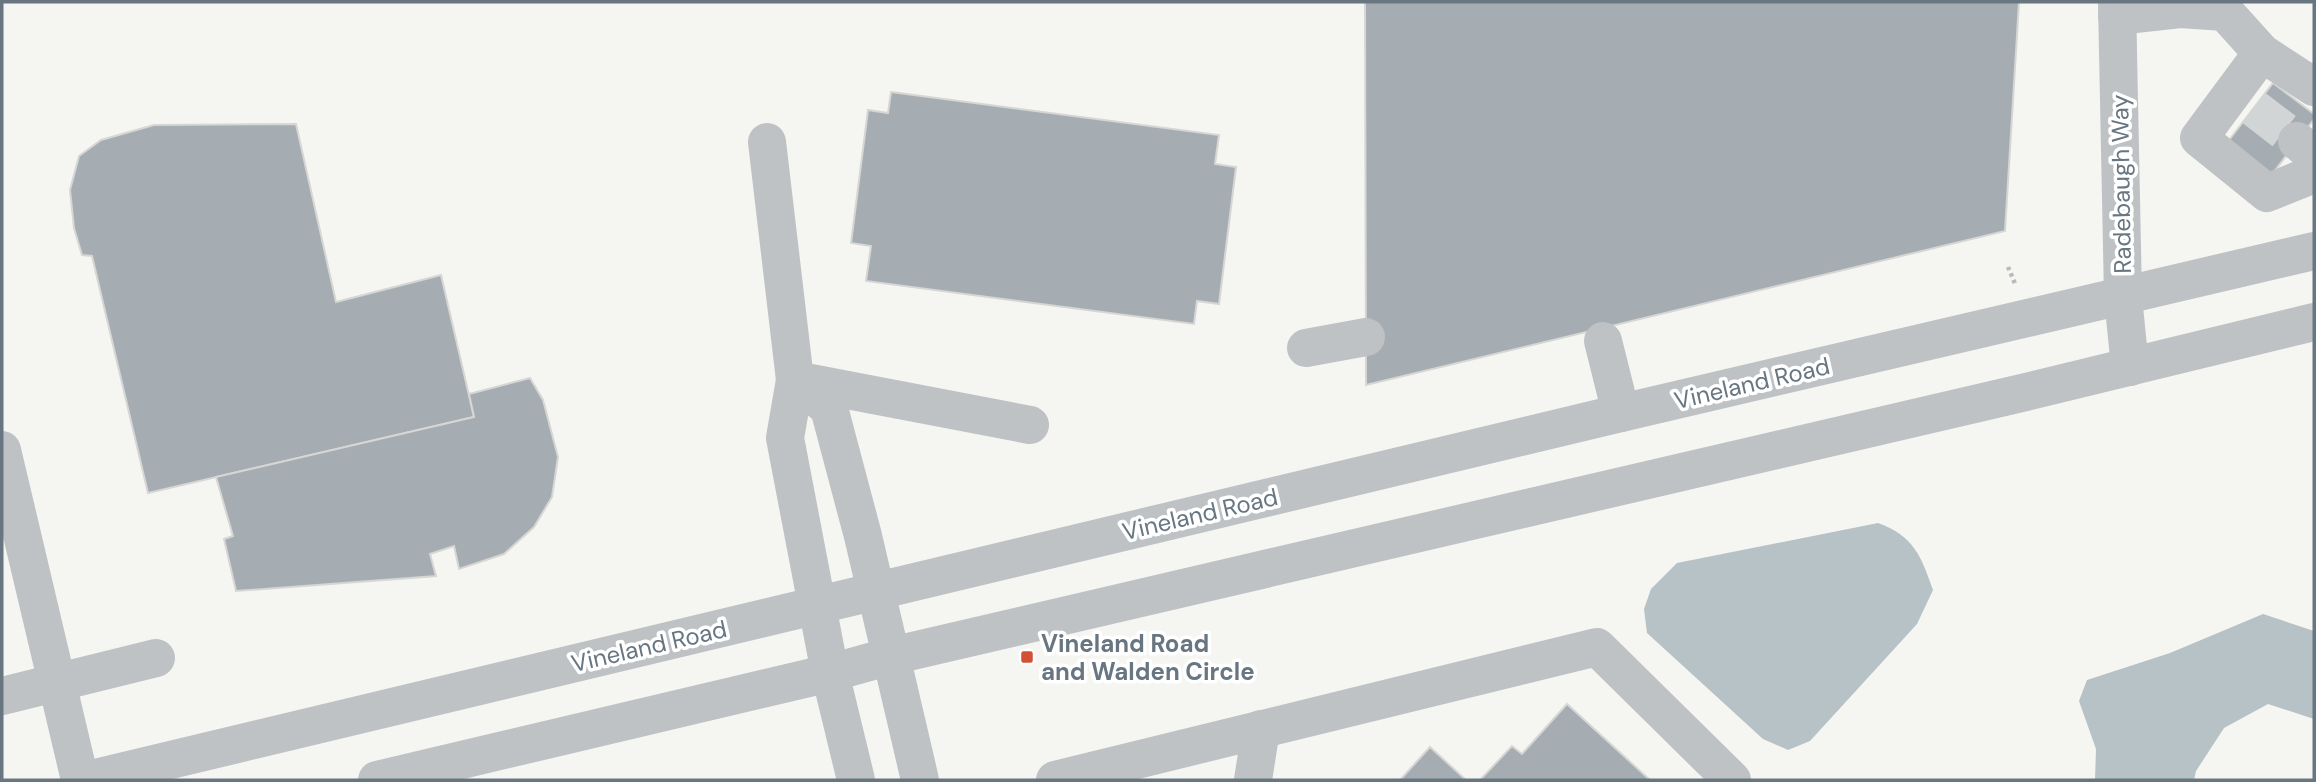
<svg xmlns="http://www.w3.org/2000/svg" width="2316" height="782" viewBox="0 0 2316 782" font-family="'DM Sans',sans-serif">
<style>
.water{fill:#b6c2c5}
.building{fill:#a6adb2;stroke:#d6d6d4;stroke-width:2}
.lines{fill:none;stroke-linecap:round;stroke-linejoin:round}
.minor-tunnel{stroke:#d2d5d6;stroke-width:38;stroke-dasharray:38 19;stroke-linecap:butt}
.path{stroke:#b8bbbd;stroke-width:4.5;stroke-dasharray:3.5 3.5;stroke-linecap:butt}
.minor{stroke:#bec2c5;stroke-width:38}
.poi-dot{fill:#d25034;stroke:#fff;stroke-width:2.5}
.labels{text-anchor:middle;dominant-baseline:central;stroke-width:7;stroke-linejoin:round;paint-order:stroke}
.street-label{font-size:24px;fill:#677680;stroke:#fff}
.poi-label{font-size:24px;font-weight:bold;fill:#677680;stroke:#fff;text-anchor:start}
</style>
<rect width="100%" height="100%" fill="#f5f5f2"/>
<g class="water">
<path d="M1878 523C1914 536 1921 556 1933 590L1917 624 1810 741 1788 750 1763 739 1647 633 1644 609 1651 589 1677 563Z"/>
<polygon points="2263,614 2314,631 2314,719 2268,704 2224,728 2196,771 2194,780 2095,780 2096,749 2079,701 2087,680 2170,653"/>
</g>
<g class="building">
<polygon points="1365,2 2019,2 2005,231 1366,385"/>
<polygon points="2273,83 2314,114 2314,119 2270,177 2226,144"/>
<polygon points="891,92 1219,135 1215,164 1236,167 1219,304 1197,301 1194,324 866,281 871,246 851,243 868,110 888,113"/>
<polygon points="296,124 336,302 441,275 474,417 148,493 92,256 82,255 74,228 70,190 79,156 101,140 154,125"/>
<polygon points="530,378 543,400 558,457 552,497 534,527 504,554 459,569 454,546 430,554 436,576 236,591 224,539 233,536 216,477 474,417 469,394"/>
<polygon points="1567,704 1650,780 1480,780 1512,746 1522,754"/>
<polygon points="1430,747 1466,780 1400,780"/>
</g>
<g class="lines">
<polyline class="minor-tunnel" points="2254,108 2297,141"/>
<polyline class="path" points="2008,267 2016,286"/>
<g class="minor">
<polyline points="2117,2 2123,297 2130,367"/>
<polyline points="2117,16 2180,9 2225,12 2262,53 2314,87"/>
<polyline points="2262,53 2199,138 2267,193 2314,174"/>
<polyline points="2297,141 2314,155"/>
<polyline points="767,142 795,380 1030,425"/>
<polyline points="1603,341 1621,413"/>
<polyline points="1306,348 1366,337"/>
<polyline points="2,450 80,780"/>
<polyline points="2,696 156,658"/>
<polyline points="87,780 1621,413 2314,251"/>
<polyline points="377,780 830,673 891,656 2026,392 2314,322"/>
<polyline points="856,780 830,673 785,438 795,380 829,408 863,536 920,780"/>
<polyline points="1055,780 1597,647 1732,780"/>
<polyline points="1253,780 1261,729"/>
</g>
</g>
<rect class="poi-dot" x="1020" y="650" width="14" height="14" rx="3.5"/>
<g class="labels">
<g class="street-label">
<text transform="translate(2121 184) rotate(-91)">Radebaugh Way</text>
<text transform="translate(1752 383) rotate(-13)">Vineland Road</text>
<text transform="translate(1200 514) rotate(-13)">Vineland Road</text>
<text transform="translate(649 646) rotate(-13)">Vineland Road</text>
</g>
<g class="poi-label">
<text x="1041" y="643">Vineland Road<tspan x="1041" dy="28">and Walden Circle</tspan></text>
</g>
</g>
<rect width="2316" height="782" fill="none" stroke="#677680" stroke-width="7"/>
</svg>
